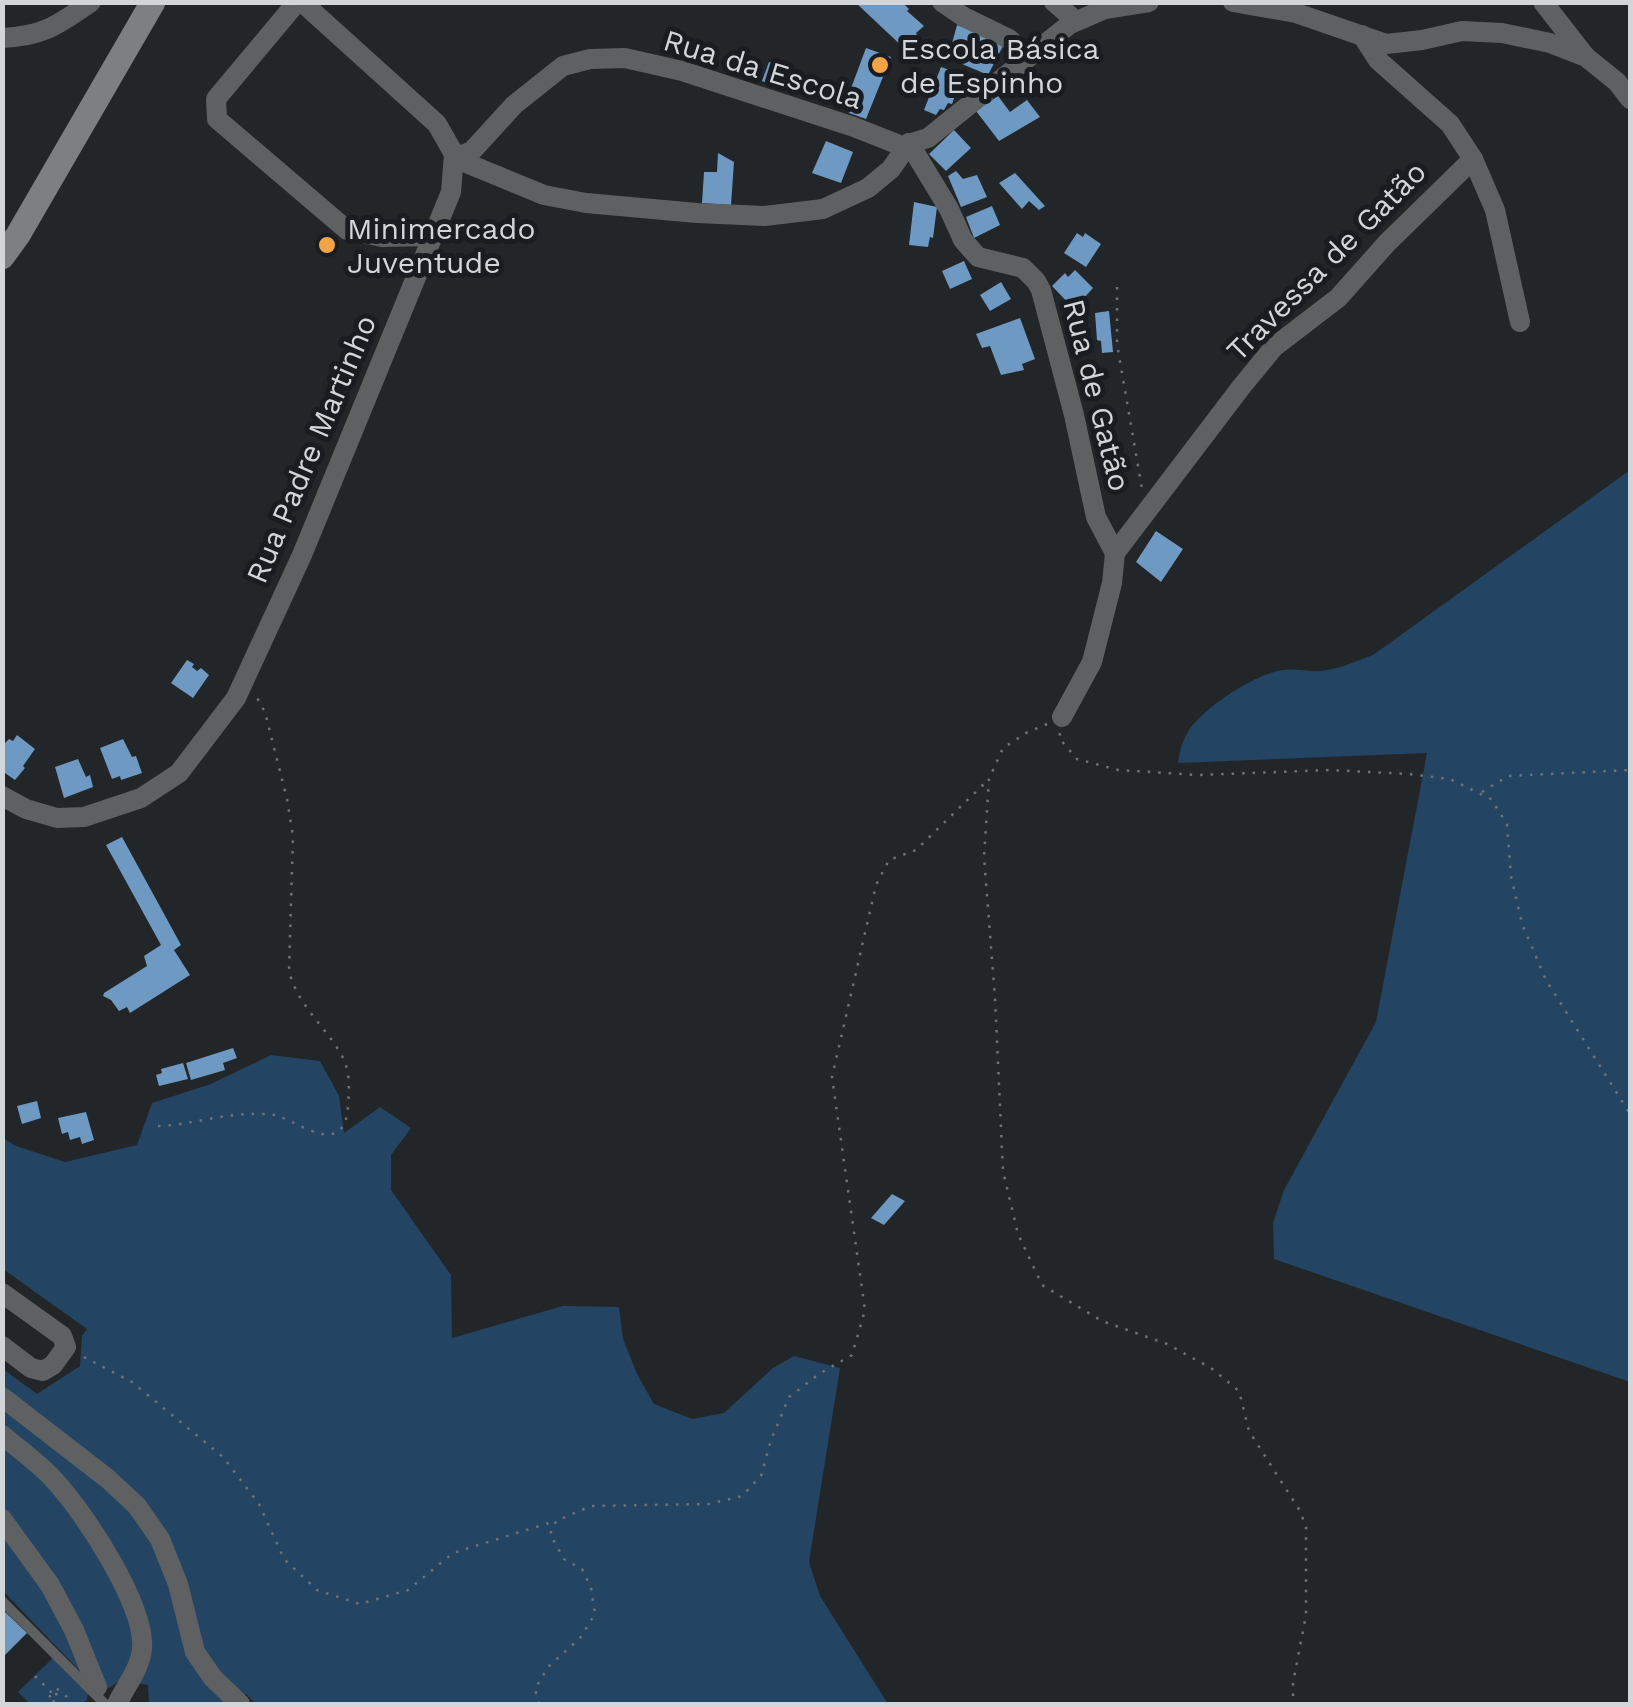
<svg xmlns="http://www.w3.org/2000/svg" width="1633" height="1707" viewBox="0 0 1633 1707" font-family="'Work Sans',sans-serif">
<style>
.green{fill:#234463}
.building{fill:#6d99c2}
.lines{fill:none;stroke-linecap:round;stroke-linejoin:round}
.path{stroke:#6f7375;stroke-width:2.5;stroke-dasharray:2.5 8;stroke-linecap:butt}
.lane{stroke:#5e6061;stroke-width:10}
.street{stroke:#5e6061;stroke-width:20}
.secondary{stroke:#7d8083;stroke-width:25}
.poi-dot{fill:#f4a444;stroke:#191c20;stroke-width:4}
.labels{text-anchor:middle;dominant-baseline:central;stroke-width:10;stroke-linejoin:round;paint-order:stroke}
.poi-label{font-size:30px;fill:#d3d6d8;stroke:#191c20;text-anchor:start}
.street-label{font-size:30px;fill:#d3d6d8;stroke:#191c20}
</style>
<rect width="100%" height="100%" fill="#222629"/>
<g class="green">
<path d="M1630 470V1382L1274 1259 1273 1223 1284 1190 1376 1022 1427 753 1178 763C1180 750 1183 738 1191 727 1210 704 1253 675 1283 670 1295 668 1309 672 1321 671 1340 669 1356 661 1373 655Z"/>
<polygon points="271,1055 320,1061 339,1096 344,1133 380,1107 411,1128 391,1155 391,1190 451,1275 452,1338 563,1306 619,1307 623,1339 637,1374 654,1404 692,1419 724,1413 773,1368 794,1356 840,1368 809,1562 820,1596 888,1704 256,1704 246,1694 235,1704 149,1704 148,1685 121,1680 109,1688 99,1691 3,1591 3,1369 37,1394 80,1366 82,1336 87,1329 3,1269 3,1138 16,1146 65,1162 137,1145 152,1103 211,1084"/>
<polygon points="53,1658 88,1692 87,1700 80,1704 30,1704 18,1692"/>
</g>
<g class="building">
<polygon points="855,2 902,2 909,9 907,11 924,26 916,33 918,37 907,51"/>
<polygon points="957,25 1005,42 988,75 948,58"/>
<polygon points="866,48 891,57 866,119 849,113 850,110 844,107"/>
<polygon points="769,62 790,69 783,88 762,81"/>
<polygon points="941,67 975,79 972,88 965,86 961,94 956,93 952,104 948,103 944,110 940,109 936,115 924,110"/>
<polygon points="998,96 1010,112 1027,100 1040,117 999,141 976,111"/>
<polygon points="954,130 971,148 946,171 929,154"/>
<polygon points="826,141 853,152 841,183 812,173"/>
<polygon points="718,153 734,162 731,205 702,203 704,172 717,172"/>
<polygon points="956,171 963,179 977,175 987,197 961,207 948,176"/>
<polygon points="1015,173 1045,206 1039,210 1029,201 1022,209 999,183"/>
<polygon points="914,202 937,207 933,238 930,237 928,247 909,245"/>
<polygon points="992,206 1000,225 974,238 966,217"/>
<polygon points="1077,233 1083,237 1085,233 1101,244 1086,267 1064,253"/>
<polygon points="964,261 972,279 950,289 942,271"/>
<polygon points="1075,270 1093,288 1074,309 1052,286 1065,273 1068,277"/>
<polygon points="1001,282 1011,299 990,311 980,295"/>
<polygon points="1109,311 1113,352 1102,353 1101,341 1097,340 1095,313"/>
<polygon points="1020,318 1035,359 1022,364 1024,370 1001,375 990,346 982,348 976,334"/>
<polygon points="1156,531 1183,549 1161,582 1136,562"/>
<polygon points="187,660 194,664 192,667 197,671 201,668 209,675 193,698 171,683"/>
<polygon points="17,735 35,749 23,766 25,768 15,780 2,771 2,746 9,739 13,741"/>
<polygon points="123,739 132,757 136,756 142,773 121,780 120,776 112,779 100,748"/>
<polygon points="78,759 86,777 90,775 93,787 64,798 55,767"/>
<polygon points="122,837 181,945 174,950 190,975 130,1013 127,1007 119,1011 111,1000 103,996 104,993 147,966 144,956 161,945 106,845"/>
<polygon points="233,1048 237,1058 223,1063 225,1070 191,1080 186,1063"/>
<polygon points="183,1063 188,1079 159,1086 156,1075 162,1073 161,1069"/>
<polygon points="37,1101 41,1118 22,1124 17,1106"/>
<polygon points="86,1112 94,1140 82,1144 80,1137 70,1140 68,1132 62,1134 58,1118"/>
<polygon points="892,1194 905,1201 884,1225 871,1218"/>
<polygon points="2,1609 27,1633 2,1658"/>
</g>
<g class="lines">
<g class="path">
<polyline points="1117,287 1117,344 1142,489"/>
<polyline points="1047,724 1026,733 1003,748 989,779 984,857 995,998 1003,1171 1018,1234 1042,1285 1102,1321 1167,1344 1211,1368 1239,1391 1249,1431 1300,1511 1306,1527 1306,1615 1293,1683 1293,1704"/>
<polyline points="1060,733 1059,738 1077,759 1118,770 1198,775 1330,770 1409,774 1450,779 1491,799 1507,824 1511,876 1522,924 1546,980 1630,1114"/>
<polyline points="1482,792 1508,776 1630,770"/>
<path d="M158 1126C192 1125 223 1113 257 1114 265 1114 272 1114 279 1116 305 1127 345 1156 348 1106 349 1087 351 1072 341 1054 324 1025 297 1004 289 971L293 836 287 799 265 712 256 696"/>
<polyline points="84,1357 132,1382 223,1457 259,1504 284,1559 317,1590 360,1604 408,1590 453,1553 555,1521"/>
<polyline points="35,1676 53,1694 54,1704"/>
<polyline points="55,1694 65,1695 73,1704"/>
<polyline points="41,1704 64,1684"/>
<polyline points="539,1704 535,1689 548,1667 580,1638 595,1614 591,1588 582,1569 564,1559 550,1534 556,1521 591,1506 709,1504 742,1496 761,1476 771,1440 789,1397 819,1374 852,1355 865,1310 832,1077 876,885 889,860 916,850 989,779"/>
</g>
<polyline class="lane" points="2,1601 105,1704"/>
<g class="street">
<polyline points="297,2 216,99 217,119 347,230 382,237 432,236"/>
<polyline points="942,2 964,17 1009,39 1028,57"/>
<polyline points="1054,2 1076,21"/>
<polyline points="1233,2 1296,13 1386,44 1422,40 1462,31 1502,33 1550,43 1586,57 1617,82 1630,99"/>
<polyline points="1543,2 1585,56"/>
<polyline points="1362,35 1378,60 1450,124 1473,159 1495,210 1520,322"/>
<path d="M2 38C44 36 58 25 91 2"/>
<polyline points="909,143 949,209 963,240 978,257 1023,268 1036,281 1041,290 1074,415 1096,517 1115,553 1112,583 1092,662 1062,717"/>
<polyline points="454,158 472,151 514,105 563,66 590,59 625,58 682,71 854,127 902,146 928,138 1070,24 1105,9 1149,2"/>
<polyline points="454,158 544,195 586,203 697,213 765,216 823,209 868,188 891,169 909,143"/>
<polyline points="1115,553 1242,386 1274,347 1338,298 1387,243 1473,159"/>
<polyline points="2,796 26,809 57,818 84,817 141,798 179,773 236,698 302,555 451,192 454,154 437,124 302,2"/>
<polyline points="2,1293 62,1336 66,1347 53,1365 43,1371 31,1368 2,1346"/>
<polyline points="2,1397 108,1479 137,1506 160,1539 178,1584 195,1652 213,1678 240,1704"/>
<path d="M2 1435C20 1450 40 1464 55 1481 84 1512 146 1606 142 1649 140 1669 125 1687 117 1704"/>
<polyline points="2,1519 50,1585 74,1630 97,1687"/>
</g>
<polyline class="secondary" points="2,257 18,235 153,2"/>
</g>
<g class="poi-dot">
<circle cx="880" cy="65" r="10"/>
<circle cx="327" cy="245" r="10"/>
</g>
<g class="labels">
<g class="poi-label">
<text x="900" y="48">Escola Básica<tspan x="900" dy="34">de Espinho</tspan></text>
<text x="347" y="228">Minimercado<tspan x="347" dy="34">Juventude</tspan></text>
</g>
<g class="street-label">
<text transform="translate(763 69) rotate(17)">Rua da Escola</text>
<text transform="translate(1326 261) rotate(-45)">Travessa de Gatão</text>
<text transform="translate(1097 395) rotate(76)">Rua de Gatão</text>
<text transform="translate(311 449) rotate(-67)">Rua Padre Martinho</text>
</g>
</g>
<rect width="1633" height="1707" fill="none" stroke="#d3d6d8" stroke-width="10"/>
</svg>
